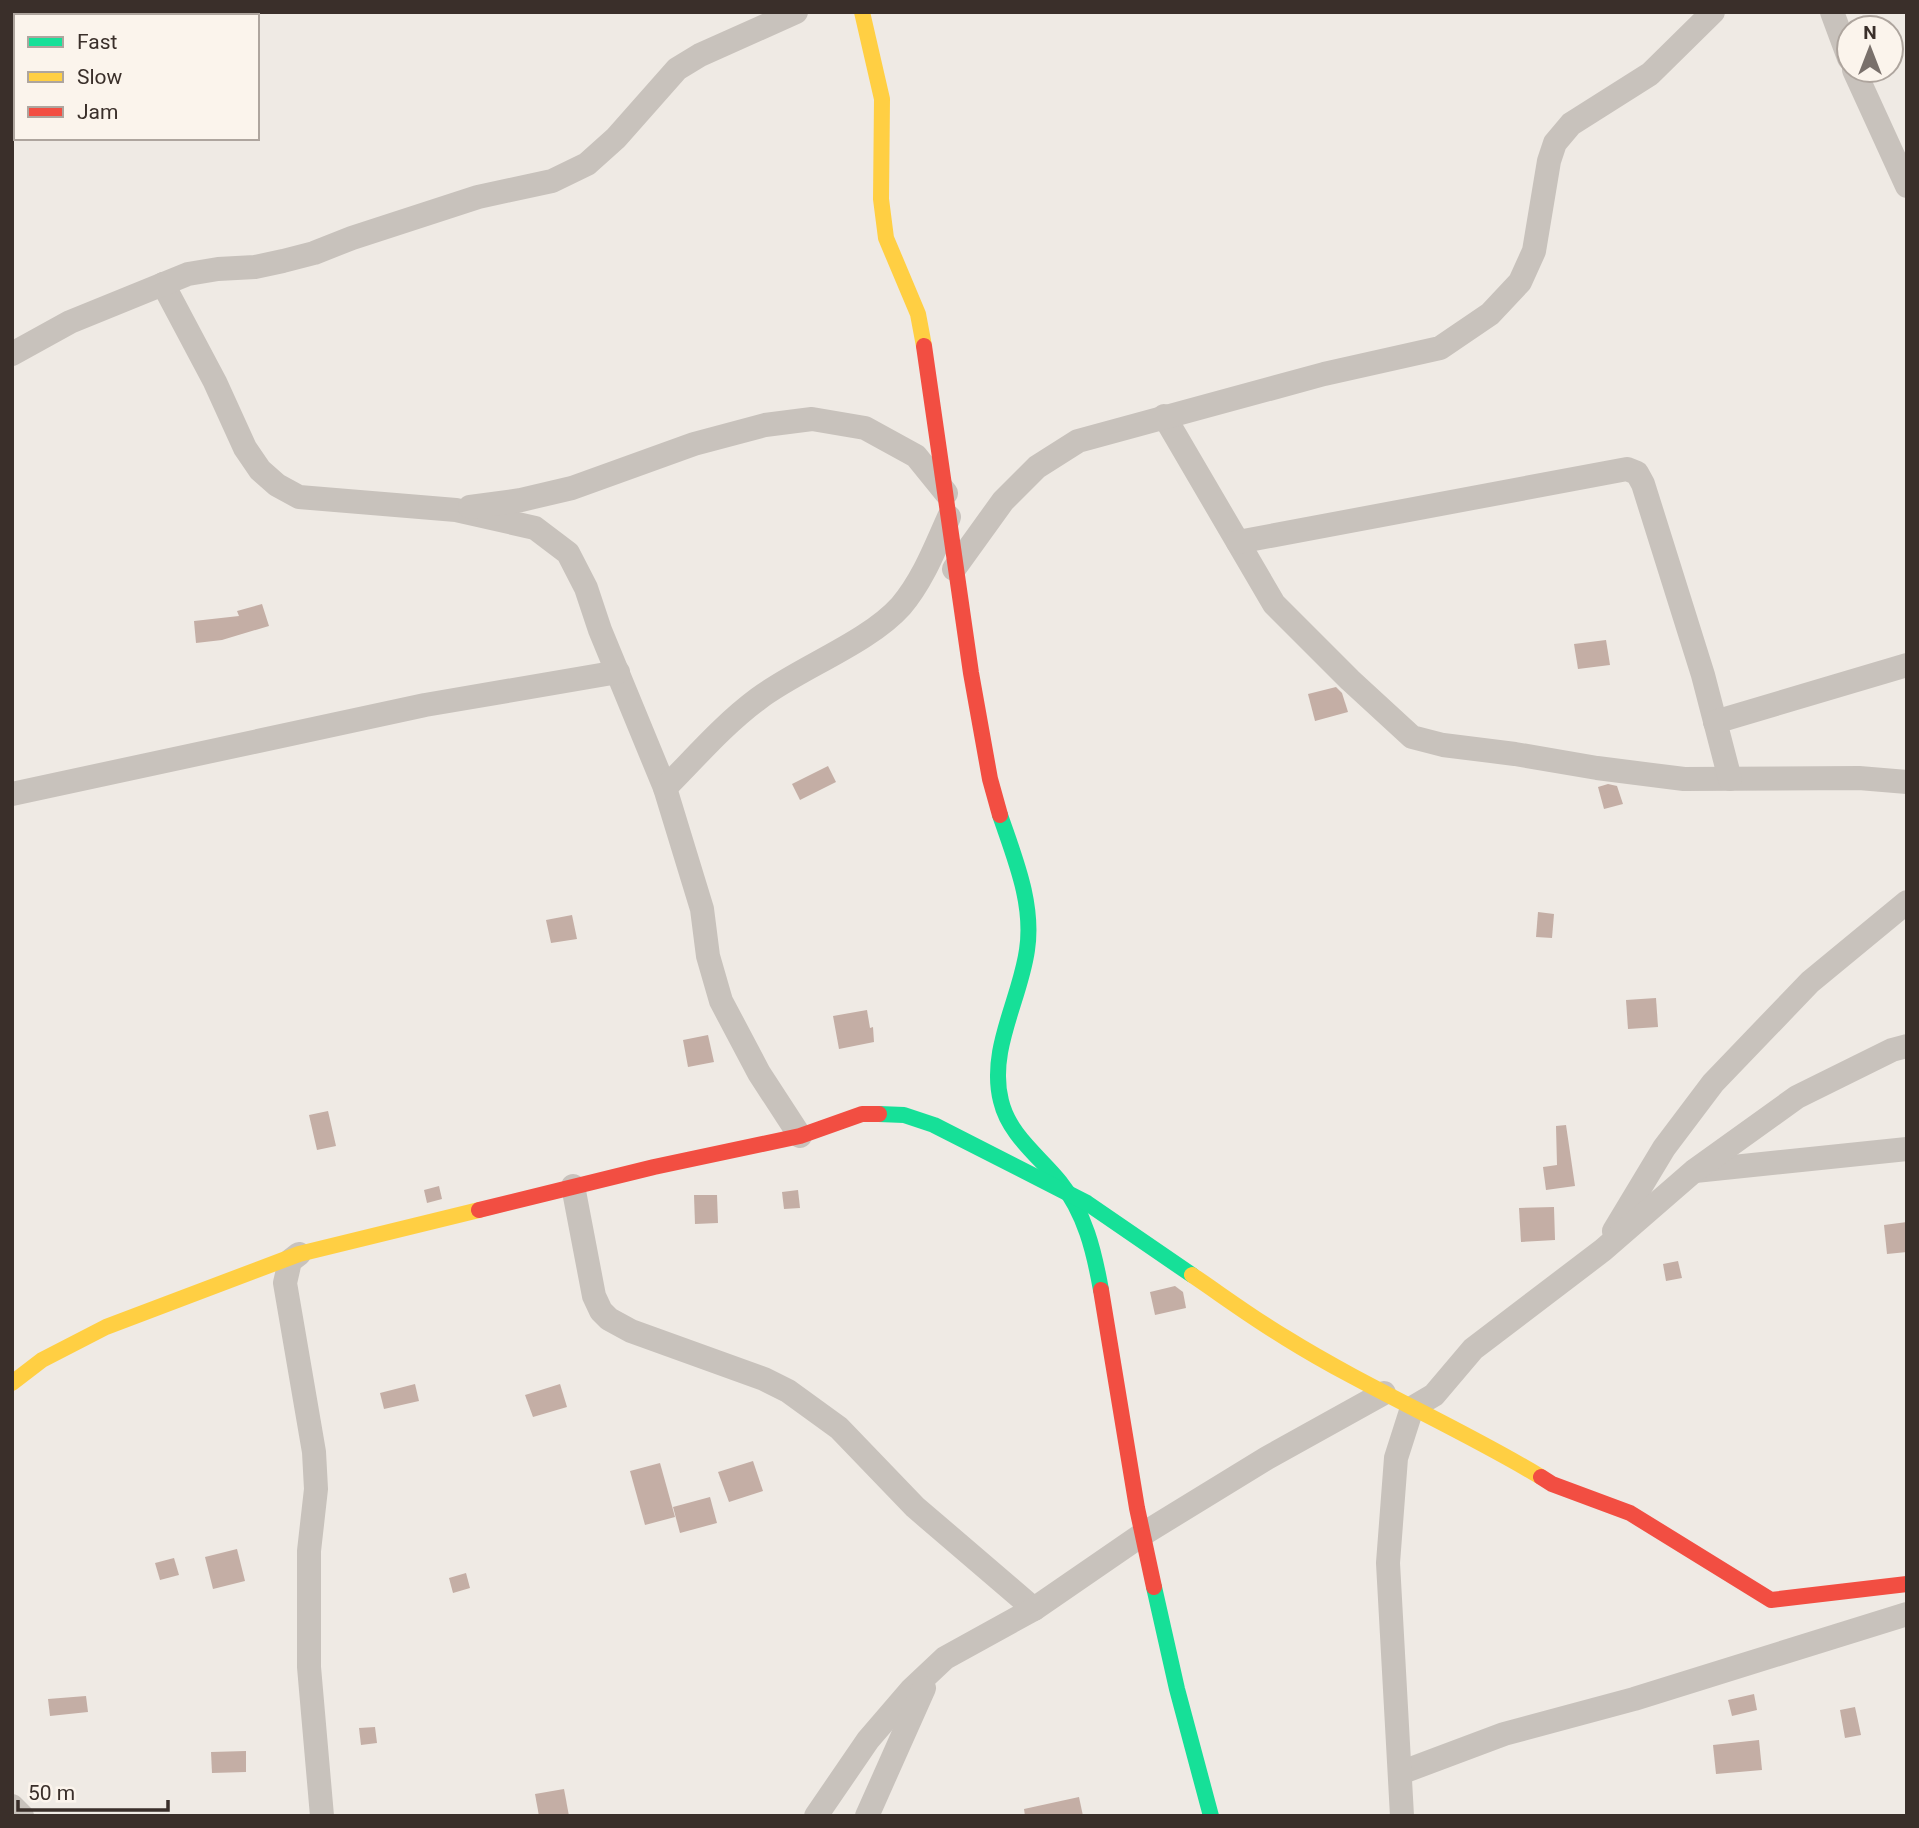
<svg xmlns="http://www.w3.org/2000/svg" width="1919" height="1828" viewBox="0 0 1919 1828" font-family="Roboto,sans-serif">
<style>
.building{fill:#c4aea5}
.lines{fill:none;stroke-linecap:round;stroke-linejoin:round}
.street{stroke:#c8c2bc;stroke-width:24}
.fast{stroke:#16e098;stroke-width:16}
.slow{stroke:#ffcf43;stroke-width:16}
.jam{stroke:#f24e42;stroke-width:16}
</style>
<rect width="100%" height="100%" fill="#efeae4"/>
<g class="building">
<polygon points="262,604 269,626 222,640 196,643 194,621 239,616 237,611"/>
<polygon points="1606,640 1610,665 1578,669 1574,644"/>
<polygon points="1336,687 1342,693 1348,712 1315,721 1308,694"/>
<polygon points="828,766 836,782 800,800 792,784"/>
<polygon points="1608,784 1617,786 1623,804 1604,809 1598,787"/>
<polygon points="1538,912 1554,914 1552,938 1536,937"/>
<polygon points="572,915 577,939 551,943 546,920"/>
<polygon points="1656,998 1658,1027 1628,1029 1626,1000"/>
<polygon points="867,1010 870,1028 873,1027 874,1042 839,1049 833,1016"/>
<polygon points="708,1035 714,1062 688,1067 683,1040"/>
<polygon points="328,1111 336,1146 317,1150 309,1115"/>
<polygon points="1566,1125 1575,1186 1546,1190 1543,1167 1557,1165 1556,1126"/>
<polygon points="439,1186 442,1199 427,1203 424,1190"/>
<polygon points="798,1190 800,1208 784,1209 782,1192"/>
<polygon points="694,1195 717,1195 718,1223 695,1224"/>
<polygon points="1554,1207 1555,1240 1521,1242 1519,1208"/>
<polygon points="1907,1222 1907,1252 1887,1254 1884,1225"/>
<polygon points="1678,1261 1682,1278 1666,1281 1663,1264"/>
<polygon points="1175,1286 1183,1292 1186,1308 1155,1315 1150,1292"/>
<polygon points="415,1384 419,1401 384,1409 380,1393"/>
<polygon points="560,1384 567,1407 533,1417 525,1395"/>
<polygon points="753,1461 763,1491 729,1502 718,1472"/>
<polygon points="660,1463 675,1517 645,1525 630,1471"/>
<polygon points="710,1497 717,1523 680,1533 673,1507"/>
<polygon points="237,1549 245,1581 213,1589 205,1557"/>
<polygon points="174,1558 179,1575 160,1580 155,1563"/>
<polygon points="466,1573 470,1588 453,1593 449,1578"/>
<polygon points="1754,1694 1757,1710 1732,1716 1728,1700"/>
<polygon points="86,1696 88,1712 50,1716 48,1699"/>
<polygon points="1855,1707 1861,1735 1845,1738 1840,1710"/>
<polygon points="375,1727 377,1743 361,1745 359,1728"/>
<polygon points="1759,1740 1762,1770 1716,1774 1713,1745"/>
<polygon points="246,1751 246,1772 212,1773 211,1752"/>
<polygon points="564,1789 569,1816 539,1816 535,1794"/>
<polygon points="1079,1797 1083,1816 1025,1816 1024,1809"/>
</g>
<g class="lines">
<g class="street">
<polyline points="1832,12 1849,58"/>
<polyline points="51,16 60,12"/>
<polyline points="12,30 16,29"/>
<polyline points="1854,70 1907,186"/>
<polyline points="163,284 215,382 245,448 260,470 277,485 299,497 456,510 535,528 568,553 586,588 600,630 665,788 702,909 708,956 721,1001 759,1073 800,1136"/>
<polyline points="12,354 70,322 188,274 218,269 255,267 283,261 314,253 352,238 478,197 552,181 587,164 616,138 677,69 700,55 796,12"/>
<polyline points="1164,416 1274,604 1350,680 1412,737 1443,745 1515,754 1597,768 1684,779 1859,778 1907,782"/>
<polyline points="470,507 521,500 572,488 694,444 765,425 812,419 865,428 916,456 946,493"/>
<polyline points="1238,542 1627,469 1637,473 1643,484 1703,675 1730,779"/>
<polyline points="954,569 1003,501 1037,467 1078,441 1324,374 1440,348 1490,314 1520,282 1534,251 1549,161 1555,143 1571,124 1650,74 1713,12"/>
<polyline points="1715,722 1907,665"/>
<path d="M665 788C695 758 723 725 758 699 799 668 868 643 901 606 923 580 935 548 949 517"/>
<polyline points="12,794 425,705 618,672"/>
<polyline points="1695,1171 1907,1149"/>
<polyline points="573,1186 594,1296 601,1311 609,1319 631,1331 764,1379 788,1391 839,1428 915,1507 1034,1609"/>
<polyline points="1614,1231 1664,1148 1713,1083 1810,982 1907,902"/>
<polyline points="299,1254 290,1261 285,1283 314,1452 316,1489 309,1551 309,1667 322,1816"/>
<polyline points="1400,1773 1504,1734 1634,1699 1907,1614"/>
<polyline points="12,1806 22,1816"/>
<polyline points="816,1816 868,1740 911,1690 945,1658 1034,1609 1143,1534 1267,1458 1384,1393"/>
<polyline points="867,1816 924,1688"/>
<polyline points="1402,1816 1388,1563 1396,1458 1412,1408 1434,1395 1473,1349 1603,1250 1694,1171 1797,1097 1892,1050 1907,1046"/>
</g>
<g class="fast">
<path d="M1000 815C1015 859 1034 904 1027 950 1020 1000 988 1050 1001 1101 1009 1135 1039 1156 1060 1182 1085 1213 1094 1251 1101 1290"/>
<polyline points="879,1114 904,1115 934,1125 1087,1203 1192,1275"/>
<polyline points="1154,1587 1177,1689 1211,1816"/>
</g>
<g class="slow">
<polyline points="862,12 882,99 881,199 886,238 918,314 924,346"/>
<path d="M1192 1275C1223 1296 1254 1319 1286 1338 1368 1389 1458 1427 1541 1477"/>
<polyline points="12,1383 42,1360 106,1327 299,1254 479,1210"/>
</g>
<g class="jam">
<polyline points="924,346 971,673 990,779 1000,815"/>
<polyline points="479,1210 654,1167 800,1136 862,1114 879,1114"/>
<polyline points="1101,1290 1137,1508 1154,1587"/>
<polyline points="1541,1477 1552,1484 1630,1513 1771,1600 1907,1584"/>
</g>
</g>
<rect width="1919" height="1828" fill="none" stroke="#3a2f2a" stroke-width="28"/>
<rect x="14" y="14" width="245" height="126" fill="#fbf4ec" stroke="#aea59e" stroke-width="2"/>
<rect x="28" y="37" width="35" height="10" fill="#16e098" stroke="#aea59e" stroke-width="2"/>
<text x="77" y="49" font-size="21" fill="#3a2f2a">Fast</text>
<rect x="28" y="72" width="35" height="10" fill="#ffcf43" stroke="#aea59e" stroke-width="2"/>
<text x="77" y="84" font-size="21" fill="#3a2f2a">Slow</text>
<rect x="28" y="107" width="35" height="10" fill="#f24e42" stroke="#aea59e" stroke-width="2"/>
<text x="77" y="119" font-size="21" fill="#3a2f2a">Jam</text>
<g transform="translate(1870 49)"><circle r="33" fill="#fbf4ec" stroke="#aea59e" stroke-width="2"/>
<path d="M0-5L12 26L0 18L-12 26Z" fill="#79706b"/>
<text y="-10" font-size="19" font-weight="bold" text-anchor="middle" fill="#3a2f2a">N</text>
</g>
<path d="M18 1800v10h150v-10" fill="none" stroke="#3a2f2a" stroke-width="3.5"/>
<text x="28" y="1800" font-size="21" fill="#3a2f2a" stroke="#fbf4ec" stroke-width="5" paint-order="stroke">50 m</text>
</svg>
